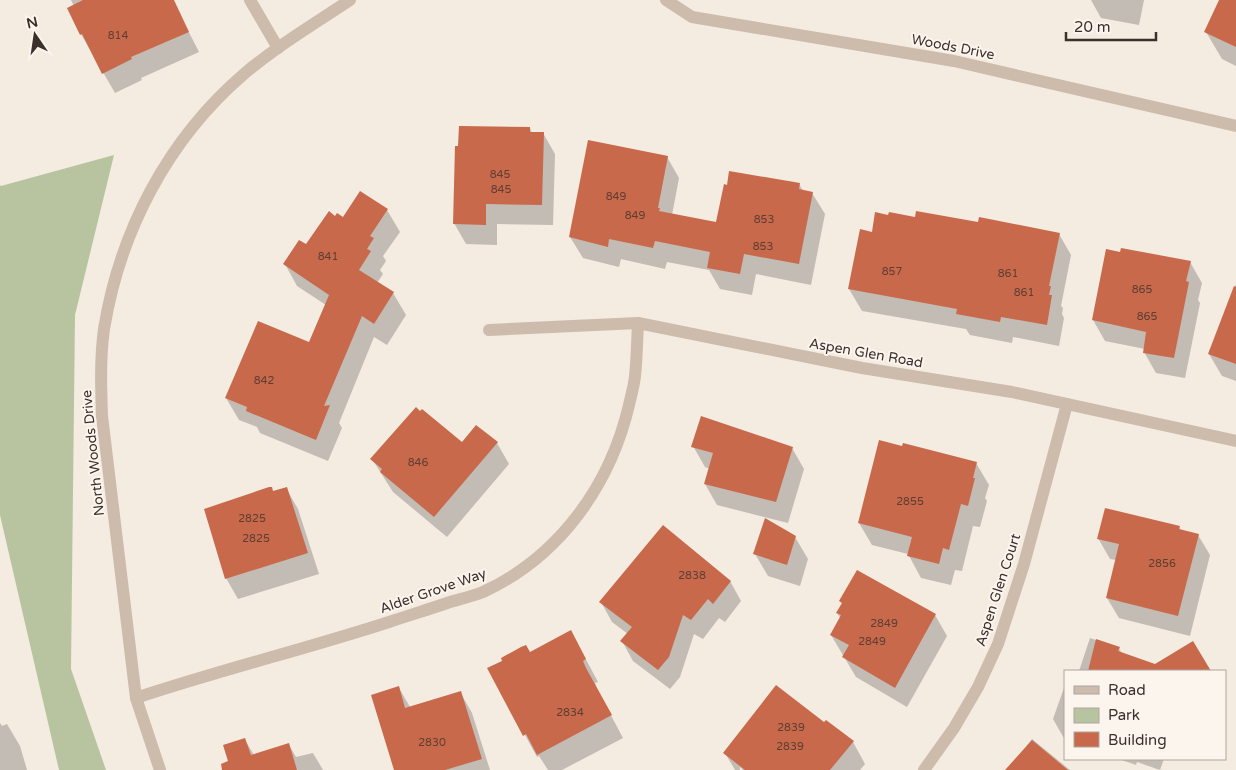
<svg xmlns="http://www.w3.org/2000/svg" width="1236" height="770" viewBox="0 0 1236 770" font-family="'Varela Round',sans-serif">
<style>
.green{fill:#b8c4a0}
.shadow{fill:#0003}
.building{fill:#c8694b}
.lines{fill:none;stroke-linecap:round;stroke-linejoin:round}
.minor{stroke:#cdbbac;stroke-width:12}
.labels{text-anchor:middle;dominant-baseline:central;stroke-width:4;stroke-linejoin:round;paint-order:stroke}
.number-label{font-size:11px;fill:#5e3e33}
.street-label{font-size:14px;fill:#3b302b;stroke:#fbf5ee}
</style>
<rect width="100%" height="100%" fill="#f4ebe1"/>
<polygon class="green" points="114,155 75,315 71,669 106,770 59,770 0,515 0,185 1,186"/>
<g class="shadow">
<polygon points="71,0 153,0 174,3 199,52 141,78 142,80 115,93 81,34 74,6"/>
<polygon points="1091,0 1144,0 1139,25 1101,18"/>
<polygon points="1220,0 1236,0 1236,66 1222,59 1206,32"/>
<polygon points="530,128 532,133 543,133 555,154 553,225 497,224 497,245 466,244 454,223 459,148"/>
<polygon points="667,157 679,178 672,215 717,224 799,184 803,191 812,193 825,214 811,285 756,274 752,295 720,289 709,270 667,262 665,269 621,259 619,267 583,258 570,237"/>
<polygon points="387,210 400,232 383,256 386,261 380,270 383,274 377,283 393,293 406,315 387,345 374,337 339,423 342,428 328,461 260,433 257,427 239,420 226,398 310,344 326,305 297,286 285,264 336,217 343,219"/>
<polygon points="889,216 979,224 1059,234 1071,255 1061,306 1063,308 1062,314 1064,318 1059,346 1013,337 1012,343 970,335 966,329 862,311 849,289 873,233"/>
<polygon points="1107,251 1190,262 1202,283 1198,300 1200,303 1185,378 1156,373 1144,352 1145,349 1105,341 1093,320"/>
<polygon points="1236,284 1236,381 1222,376 1209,354"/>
<polygon points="462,443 497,443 509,464 447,537 393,492 372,459"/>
<polygon points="693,446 792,448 804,469 788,523 717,505 705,484 710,469 705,467"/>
<polygon points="976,463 989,485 985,498 987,501 980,527 973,526 962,571 955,570 951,585 921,578 908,554 872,545 859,523"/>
<polygon points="286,488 298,509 319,574 238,599 226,578 273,492"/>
<polygon points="1179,527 1181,530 1198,535 1210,555 1190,636 1119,618 1107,598 1117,560 1110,559 1098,538"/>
<polygon points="795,537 808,559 800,586 768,576 755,554"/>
<polygon points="858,572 935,615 947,636 907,707 856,677 831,635 841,619 837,613 842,604 841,601"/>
<polygon points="730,581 741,601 725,622 719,618 703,639 694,634 680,677 670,689 633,661 622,641 628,634 612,622 601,602"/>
<polygon points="1090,638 1119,648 1122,654 1155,665 1193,643 1209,671 1079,671"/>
<polygon points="530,654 583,654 598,682 595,683 598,691 623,738 562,770 548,770 539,756 537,757 489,669"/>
<polygon points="1065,685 1065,740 1053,719"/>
<polygon points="399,688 410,707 460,692 472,713 490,770 397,770"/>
<polygon points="0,723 2,726 7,724 20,746 27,770 0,770"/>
<polygon points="824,724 853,742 865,764 860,770 743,770 740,767 740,770 735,770 725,753"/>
<polygon points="1032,739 1070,770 1017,770 1013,763"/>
<polygon points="245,740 254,755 289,745 296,757 313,753 323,770 232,770"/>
<polygon points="1119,759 1164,759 1160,770 1137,762 1136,765"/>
</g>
<g class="building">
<polygon points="83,0 174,0 189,32 131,57 132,59 102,74 82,34 80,35 67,8"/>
<polygon points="1219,0 1236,0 1236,47 1204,32"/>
<polygon points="459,126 530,127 530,132 544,132 542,205 486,204 486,225 453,224 455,146 458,146"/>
<polygon points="588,140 668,156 658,208 660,208 659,211 716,222 724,184 727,185 729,171 800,183 799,189 813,192 799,264 744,254 740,274 707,268 710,252 655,241 653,248 609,239 608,247 569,237"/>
<polygon points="360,191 388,209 370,236 374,238 367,249 371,251 359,270 394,292 374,324 362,316 324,406 330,405 316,440 246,411 247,407 225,398 258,321 309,342 329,295 283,264 299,240 306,244 329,211 335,216 337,213 343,217"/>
<polygon points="916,211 978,222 979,217 1060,233 1049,286 1051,286 1049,295 1052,295 1047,325 1001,317 1000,322 956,314 957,309 848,289 860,229 872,232 875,212 888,215 889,212 915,217"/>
<polygon points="1121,248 1191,261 1186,281 1189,282 1174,358 1143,353 1146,332 1092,320 1106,249 1120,252"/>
<polygon points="1234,286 1236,287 1236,364 1208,354"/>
<polygon points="416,407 420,411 422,409 462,442 476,425 498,442 434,517 380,472 382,469 370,459"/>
<polygon points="701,416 793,447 776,502 704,484 713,453 691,447"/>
<polygon points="879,440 902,446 903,443 977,462 973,478 975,478 968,506 961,504 949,550 943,548 939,564 907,556 912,537 858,523"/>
<polygon points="269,487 272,487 273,491 287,487 308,553 225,579 204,509"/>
<polygon points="1105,508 1180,526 1179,529 1199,534 1178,616 1106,598 1119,544 1097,539"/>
<polygon points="765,518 796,536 787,565 753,554"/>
<polygon points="663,525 731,581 713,604 708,599 691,620 683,615 669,657 658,670 620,641 632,627 599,602"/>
<polygon points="857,570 936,614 895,688 842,657 849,645 830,635 841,615 836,613 842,603 839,601"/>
<polygon points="571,630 586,659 583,661 586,668 612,715 537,755 526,734 523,736 487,668 502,661 501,658 521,647 526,645 530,652"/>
<polygon points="1096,639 1120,647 1118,651 1155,664 1193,641 1211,671 1088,671"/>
<polygon points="776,685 824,722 826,720 854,741 830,770 745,770 723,753"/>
<polygon points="399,686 405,708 461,691 482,759 445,770 394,770 371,695"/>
<polygon points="245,738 251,755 289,743 297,770 222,770 221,764 228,761 223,745"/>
<polygon points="1032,740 1068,770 1005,770"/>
</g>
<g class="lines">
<g class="minor">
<polyline points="250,0 278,48"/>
<polyline points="666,0 692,17 954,61 1236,126"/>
<polyline points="489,330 638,323 862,368 1012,392 1236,441"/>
<path d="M136 698C220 670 306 649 389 622 410 615 430 609 450 602 461 599 473 596 483 592 559 557 610 486 629 405 631 396 634 386 635 376 637 358 637 341 638 323"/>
<path d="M160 770 136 698 102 416C101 387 100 358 104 329 120 231 168 139 244 74 277 46 314 24 350 0"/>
<polyline points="924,770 954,728 978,687 998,644 1024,564 1067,404"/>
</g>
</g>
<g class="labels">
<g class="number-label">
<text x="118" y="35">814</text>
<text x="500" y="174">845</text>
<text x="501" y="189">845</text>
<text x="616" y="196">849</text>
<text x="635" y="215">849</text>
<text x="764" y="219">853</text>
<text x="763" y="246">853</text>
<text x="328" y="256">841</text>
<text x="892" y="271">857</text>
<text x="1008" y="273">861</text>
<text x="1142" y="289">865</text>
<text x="1024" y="292">861</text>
<text x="1147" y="316">865</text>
<text x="264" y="380">842</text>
<text x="418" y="462">846</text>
<text x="910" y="501">2855</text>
<text x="252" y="518">2825</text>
<text x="256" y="538">2825</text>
<text x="1162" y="563">2856</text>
<text x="692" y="575">2838</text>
<text x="884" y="623">2849</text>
<text x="872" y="641">2849</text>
<text x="570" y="712">2834</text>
<text x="791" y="727">2839</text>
<text x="432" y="742">2830</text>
<text x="790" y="746">2839</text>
</g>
<g class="street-label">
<text transform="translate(953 47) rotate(11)">Woods Drive</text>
<text transform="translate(866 353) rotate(10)">Aspen Glen Road</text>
<text transform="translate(93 453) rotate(-96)">North Woods Drive</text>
<text transform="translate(998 590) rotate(-72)">Aspen Glen Court</text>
<text transform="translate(433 591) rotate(-19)">Alder Grove Way</text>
</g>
</g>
<rect x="1064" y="670" width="162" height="90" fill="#fbf5ee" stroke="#aea6a0"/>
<rect x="1074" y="686" width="25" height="8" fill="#cdbbac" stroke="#aea6a0"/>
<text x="1108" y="695" font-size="15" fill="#3b302b">Road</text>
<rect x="1074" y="708" width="25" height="15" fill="#b8c4a0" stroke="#aea6a0"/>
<text x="1108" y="720" font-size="15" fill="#3b302b">Park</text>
<rect x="1074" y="732" width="25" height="15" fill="#c8694b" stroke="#aea6a0"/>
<text x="1108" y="745" font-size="15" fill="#3b302b">Building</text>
<g transform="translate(35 35) rotate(347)" stroke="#fbf5ee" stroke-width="4" paint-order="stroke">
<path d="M0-4L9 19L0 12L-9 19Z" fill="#3b302b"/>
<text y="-8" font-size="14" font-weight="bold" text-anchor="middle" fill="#3b302b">N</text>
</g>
<path d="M1066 32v8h90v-8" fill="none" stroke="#3b302b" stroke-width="2.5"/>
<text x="1074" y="32" font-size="15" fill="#3b302b" stroke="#fbf5ee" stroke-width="4" paint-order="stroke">20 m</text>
</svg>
